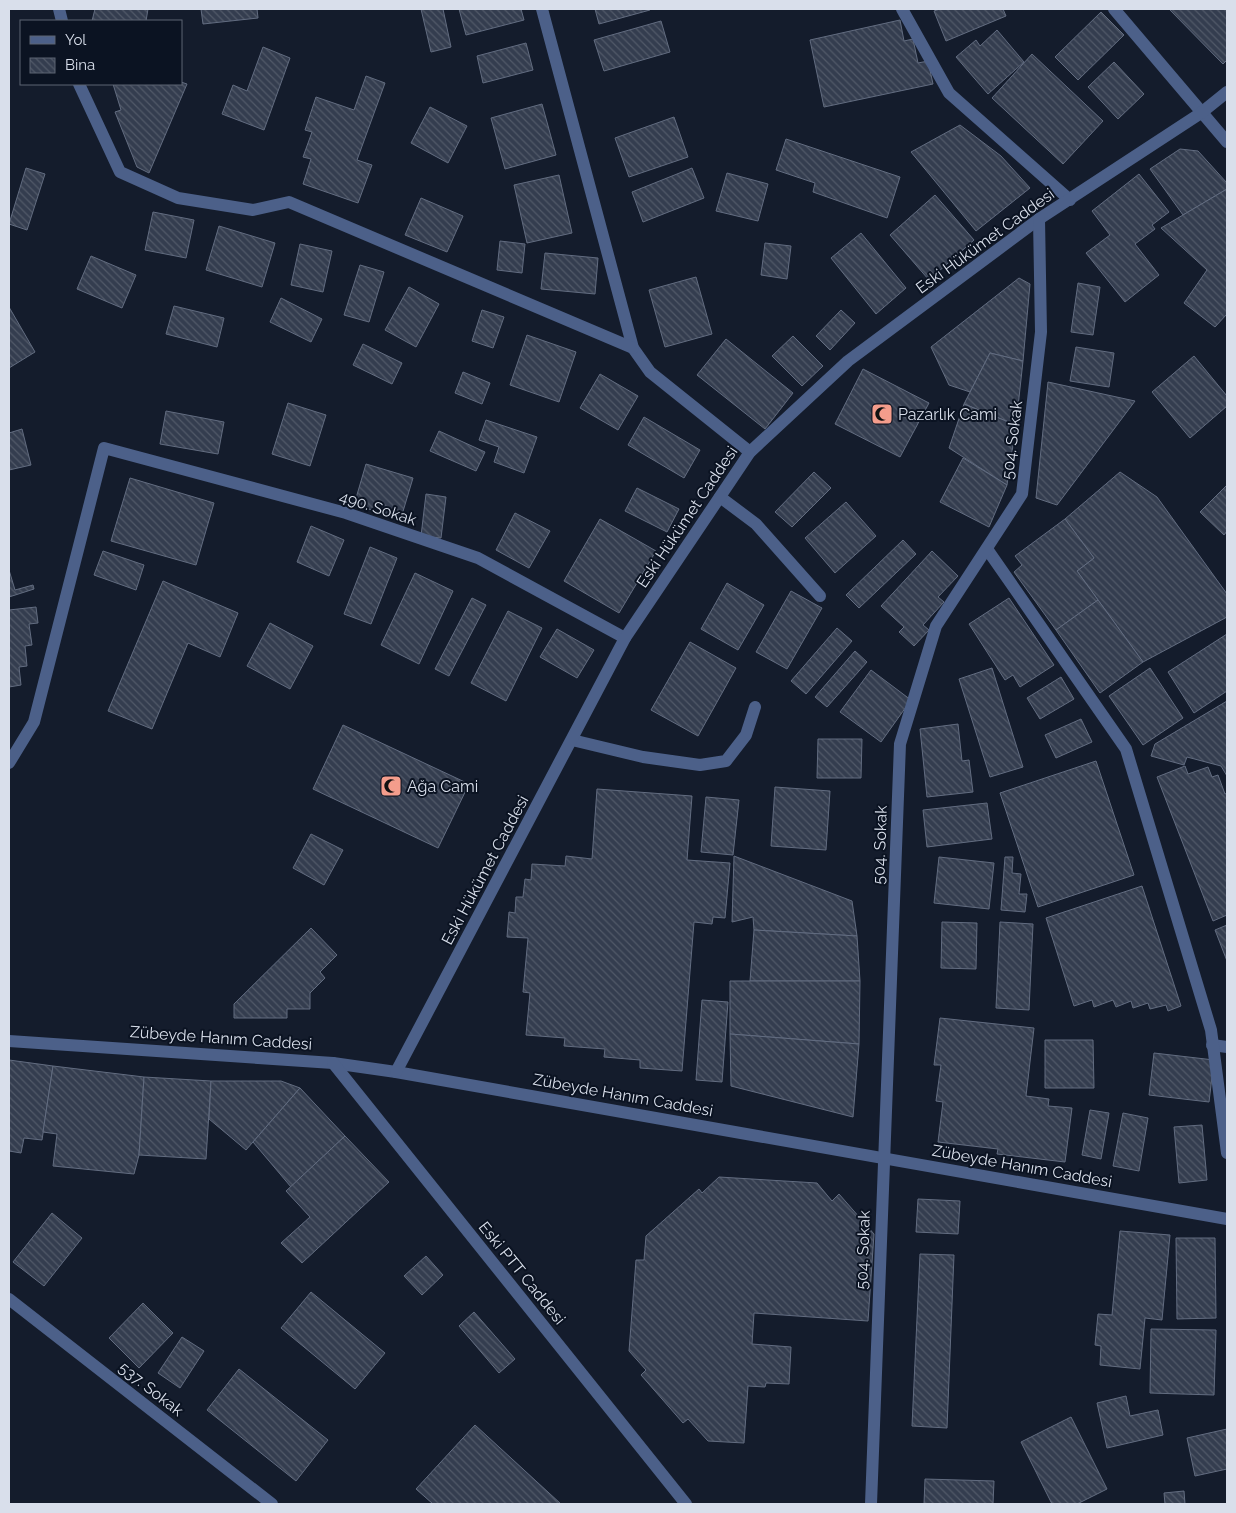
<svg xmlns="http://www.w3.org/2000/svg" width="1236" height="1513" viewBox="0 0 1236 1513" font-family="Raleway,sans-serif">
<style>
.building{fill:url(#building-back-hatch);stroke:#626c80}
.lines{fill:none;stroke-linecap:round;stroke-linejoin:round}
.service{stroke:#4c6089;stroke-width:12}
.pedestrian{stroke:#4c6089;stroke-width:12}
.minor{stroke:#4c6089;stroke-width:12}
.labels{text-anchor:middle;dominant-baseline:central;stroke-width:4;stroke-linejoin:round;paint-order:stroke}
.street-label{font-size:16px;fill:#d9dfeb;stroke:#0b1322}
.poi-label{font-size:16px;fill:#d9dfeb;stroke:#0b1322;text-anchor:start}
</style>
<defs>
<pattern id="building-back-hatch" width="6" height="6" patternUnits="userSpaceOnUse" patternTransform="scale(1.25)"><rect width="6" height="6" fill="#343d4f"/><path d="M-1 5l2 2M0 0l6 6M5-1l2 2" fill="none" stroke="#515968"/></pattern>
</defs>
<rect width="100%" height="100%" fill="#141c2c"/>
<g class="building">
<polygon points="95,9 148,9 146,21 92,21"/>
<polygon points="201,9 257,9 258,18 203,24"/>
<polygon points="421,9 443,9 451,47 431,52"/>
<polygon points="459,9 521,9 524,20 466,35"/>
<polygon points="595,9 650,9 650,10 599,24"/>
<polygon points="940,9 1003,9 1006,16 946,41 934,11"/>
<polygon points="1169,9 1227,9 1227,60 1223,64"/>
<polygon points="1101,12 1124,35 1078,80 1055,57"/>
<polygon points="900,20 904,41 913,39 918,63 928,61 933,84 824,107 810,40"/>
<polygon points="661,21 670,52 604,71 594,40"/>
<polygon points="997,30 1024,62 988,94 956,57 976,40 980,46"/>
<polygon points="526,43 533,70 483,83 477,56"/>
<polygon points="263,47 290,58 264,130 222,114 233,85 247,91"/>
<polygon points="1032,54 1103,121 1063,164 992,98"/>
<polygon points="1114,62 1144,94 1118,119 1088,87"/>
<polygon points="366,76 385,83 357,160 372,165 358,203 303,184 311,159 303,157 312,132 305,130 316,97 354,110"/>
<polygon points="181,82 187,84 149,173 137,167 115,112 121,110 113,84 181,84"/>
<polygon points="542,104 556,155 505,169 491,118"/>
<polygon points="430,107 467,126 448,163 411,143"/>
<polygon points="674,117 688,157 629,177 615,138"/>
<polygon points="960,125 1001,156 1030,188 976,231 911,152"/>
<polygon points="786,139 900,177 887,218 813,192 815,183 776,170"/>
<polygon points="1180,149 1198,151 1227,183 1227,189 1183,215 1150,169"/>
<polygon points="26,168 45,174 27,230 9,224"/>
<polygon points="692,168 704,198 643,222 632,192"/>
<polygon points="727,173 768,184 758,221 716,211"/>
<polygon points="1139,174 1169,212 1152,225 1155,229 1135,244 1159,275 1125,302 1086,253 1110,235 1092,211"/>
<polygon points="559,175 572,233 527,243 514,185"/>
<polygon points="1227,189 1227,314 1215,327 1184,303 1207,270 1161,228"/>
<polygon points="935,195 974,240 929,280 890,235"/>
<polygon points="421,198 463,216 447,252 405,235"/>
<polygon points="153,212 194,220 186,258 145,250"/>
<polygon points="219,226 275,243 262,287 206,270"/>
<polygon points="861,233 906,288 876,314 831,258"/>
<polygon points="500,241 525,244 522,273 497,270"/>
<polygon points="765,243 791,246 787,279 761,275"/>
<polygon points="300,244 332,251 323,292 291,285"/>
<polygon points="545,253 598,258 595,294 541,289"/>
<polygon points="91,256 136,275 122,308 77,289"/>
<polygon points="360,265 384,272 369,322 344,315"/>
<polygon points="696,277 712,334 665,347 649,290"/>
<polygon points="1019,278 1030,284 1023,361 990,353 970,392 949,385 931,347"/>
<polygon points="1078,283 1100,287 1093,335 1071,332"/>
<polygon points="409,287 439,304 416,347 385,330"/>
<polygon points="281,298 322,319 311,342 270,322"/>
<polygon points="174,306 224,318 217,347 166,334"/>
<polygon points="9,307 35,352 9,368"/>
<polygon points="482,310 504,317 493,348 472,341"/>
<polygon points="841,310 855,323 830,350 816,336"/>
<polygon points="527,335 576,352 559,402 510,385"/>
<polygon points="793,336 823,366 802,386 772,356"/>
<polygon points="726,339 793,393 765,429 697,375"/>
<polygon points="363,344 402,363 392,384 353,365"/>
<polygon points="1076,347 1114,353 1109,387 1070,381"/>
<polygon points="990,353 1023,361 1016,425 964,404"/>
<polygon points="1194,356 1227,396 1227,406 1190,438 1152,392"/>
<polygon points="863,369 929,403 900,457 835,424"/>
<polygon points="463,372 490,383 482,404 455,393"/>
<polygon points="600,374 638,396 618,430 580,408"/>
<polygon points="1048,382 1135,401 1057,505 1036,498"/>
<polygon points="288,403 326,415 310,466 272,454"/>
<polygon points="964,404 1016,425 1007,485 949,448"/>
<polygon points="166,411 224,422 218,454 160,444"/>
<polygon points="644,417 700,450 684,478 628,445"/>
<polygon points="486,420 537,437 524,473 494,462 499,447 479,440"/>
<polygon points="22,429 31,465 9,470 9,433"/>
<polygon points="439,431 485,452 476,471 430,451"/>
<polygon points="963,458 1007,485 989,527 940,502"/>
<polygon points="366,464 413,478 401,518 354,505"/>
<polygon points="814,472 831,488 792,527 775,512"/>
<polygon points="1120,472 1157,497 1227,594 1227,617 1143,662 1077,571 1094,558 1065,519"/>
<polygon points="130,478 214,503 196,565 111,541"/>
<polygon points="1227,485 1227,531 1224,535 1200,512"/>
<polygon points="637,488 679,509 667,532 625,511"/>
<polygon points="426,494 446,497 441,538 421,536"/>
<polygon points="846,502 876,536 835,573 805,538"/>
<polygon points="515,513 550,531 529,568 496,550"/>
<polygon points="600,519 656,551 619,613 564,581"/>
<polygon points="1065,519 1094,558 1077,571 1098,600 1056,630 1014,572 1022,565 1015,556"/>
<polygon points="311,526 344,540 329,576 297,562"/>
<polygon points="903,540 916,554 859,608 846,595"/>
<polygon points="370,547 397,558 371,624 344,614"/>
<polygon points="103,551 144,565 136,590 94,575"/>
<polygon points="932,551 958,576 938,597 944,602 923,625 929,630 914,646 899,632 904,627 881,606"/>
<polygon points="9,570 15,590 33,585 34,589 9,597"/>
<polygon points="415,573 453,591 419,664 381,645"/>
<polygon points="163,581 238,613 220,657 188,643 152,729 108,711"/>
<polygon points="727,583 764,605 738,650 701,629"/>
<polygon points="791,591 822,608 787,669 756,652"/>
<polygon points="472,598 486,605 449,676 435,669"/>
<polygon points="1009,598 1054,665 1020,687 1013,675 1005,680 969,624"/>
<polygon points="1098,600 1143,662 1100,693 1056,630"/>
<polygon points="36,607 38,623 29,624 32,645 25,646 27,666 19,667 21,685 9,687 9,610"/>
<polygon points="508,611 542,628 506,701 471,683"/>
<polygon points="270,623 313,646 290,689 247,666"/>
<polygon points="837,628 852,641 806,694 791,681"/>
<polygon points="557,629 594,650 577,678 540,657"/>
<polygon points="1227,634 1227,691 1194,713 1168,672"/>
<polygon points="690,642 736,668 698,736 651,710"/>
<polygon points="855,651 867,662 827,707 815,697"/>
<polygon points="992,668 1023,767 990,777 959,679"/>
<polygon points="1150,668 1183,718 1143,745 1109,696"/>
<polygon points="871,670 911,700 881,742 840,712"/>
<polygon points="1061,677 1074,699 1040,719 1027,698"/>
<polygon points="1227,701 1227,776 1221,766 1187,757 1184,765 1151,756 1155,744"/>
<polygon points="1081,719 1092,742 1056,758 1045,735"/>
<polygon points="958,724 962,761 969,760 973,792 927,797 920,729"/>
<polygon points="343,725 469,784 438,848 313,789"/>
<polygon points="818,739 862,739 861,778 817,778"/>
<polygon points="1096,761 1134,875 1038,907 1000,793"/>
<polygon points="1185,766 1188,774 1208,767 1212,777 1218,775 1225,794 1227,793 1227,915 1213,921 1157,777"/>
<polygon points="775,787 830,791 826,850 771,846"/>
<polygon points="597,789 692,796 687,860 730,863 725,918 713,917 712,924 694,922 682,1071 640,1068 640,1060 604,1057 605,1049 564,1046 565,1038 526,1035 530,993 523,992 528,938 507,937 509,912 515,913 516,897 523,897 525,879 531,880 532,864 565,866 566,856 592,859"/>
<polygon points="706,797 739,800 733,855 701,852"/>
<polygon points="987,803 992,839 927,847 923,810"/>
<polygon points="311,834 343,850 324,885 293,868"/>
<polygon points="734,856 852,901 857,936 754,930 753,917 732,922"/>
<polygon points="939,857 994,863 989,909 934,903"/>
<polygon points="1005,857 1013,857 1012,873 1021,874 1019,894 1027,894 1025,912 1001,910"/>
<polygon points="1142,886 1181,1006 1168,1011 1166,1005 1150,1009 1148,1003 1133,1008 1131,1001 1116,1007 1113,1000 1094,1007 1092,1000 1074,1006 1046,918"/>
<polygon points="942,922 977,923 976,969 941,968"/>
<polygon points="1000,922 1033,924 1029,1010 996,1008"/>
<polygon points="1227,925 1227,961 1215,930"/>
<polygon points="311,928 337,955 320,972 325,978 310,993 310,1009 287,1009 287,1018 234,1018 234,1004"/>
<polygon points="754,930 857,936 860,981 750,981"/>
<polygon points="730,981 860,981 859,1044 730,1034"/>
<polygon points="702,1000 728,1002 722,1082 696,1080"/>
<polygon points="940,1018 1034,1028 1026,1096 1049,1099 1048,1106 1072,1108 1065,1162 997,1154 998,1149 938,1142 943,1102 936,1101 941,1065 934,1065"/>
<polygon points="730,1034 859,1044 853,1117 731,1086"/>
<polygon points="1045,1040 1093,1040 1094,1088 1045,1088"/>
<polygon points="1154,1053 1214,1060 1209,1102 1149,1095"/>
<polygon points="9,1060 53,1066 42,1140 24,1138 21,1153 9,1151"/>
<polygon points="53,1066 144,1077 139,1155 134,1174 53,1166 57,1134 43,1132"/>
<polygon points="144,1077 211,1081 206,1159 139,1155"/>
<polygon points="211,1081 281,1081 300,1088 246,1150 209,1119"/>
<polygon points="300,1088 345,1136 291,1187 253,1142"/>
<polygon points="1090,1110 1109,1113 1101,1159 1082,1155"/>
<polygon points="1123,1113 1148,1118 1139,1171 1113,1166"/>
<polygon points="1202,1125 1207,1180 1179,1183 1174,1127"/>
<polygon points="345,1136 389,1182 302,1263 281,1243 310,1217 286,1191"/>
<polygon points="719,1177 817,1183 832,1201 839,1194 874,1234 868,1321 754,1313 752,1344 791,1347 789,1384 766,1383 765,1387 748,1386 744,1443 708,1441 688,1419 683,1423 641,1375 646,1370 629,1351 636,1260 644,1260 646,1236 699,1189 702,1193"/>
<polygon points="918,1199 960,1201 958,1234 916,1232"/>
<polygon points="52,1213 82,1238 44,1286 13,1262"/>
<polygon points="1120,1231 1170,1235 1162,1320 1145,1318 1140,1369 1100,1365 1101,1346 1095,1345 1098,1314 1112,1315"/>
<polygon points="1176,1238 1215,1238 1216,1318 1177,1319"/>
<polygon points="920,1254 954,1255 947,1428 912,1426"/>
<polygon points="426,1256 443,1275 422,1295 404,1276"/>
<polygon points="311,1292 385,1353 355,1389 281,1328"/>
<polygon points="143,1303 173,1333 139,1368 109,1338"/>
<polygon points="474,1312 515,1359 499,1373 459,1326"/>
<polygon points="1151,1329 1216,1330 1214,1395 1150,1393"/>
<polygon points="182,1337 204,1351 180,1388 158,1373"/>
<polygon points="239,1369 328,1440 296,1481 207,1410"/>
<polygon points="1126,1396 1130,1416 1158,1410 1163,1435 1107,1448 1097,1403"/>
<polygon points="1071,1417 1107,1489 1077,1504 1052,1504 1021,1442"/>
<polygon points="475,1425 561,1504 433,1504 416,1489"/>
<polygon points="1227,1429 1227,1469 1195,1476 1187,1438"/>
<polygon points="925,1479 994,1481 993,1504 924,1504"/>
<polygon points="1184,1491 1185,1504 1165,1504 1164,1493"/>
</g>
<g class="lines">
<g class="service">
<polyline points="720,497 756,524 820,596"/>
<polyline points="572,740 643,757 700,765 726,761 746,735 755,707"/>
</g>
<polyline class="pedestrian" points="1212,1045 1227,1047"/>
<g class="minor">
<polyline points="59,9 62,21"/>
<polyline points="542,9 633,348 650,372 750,452"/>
<polyline points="902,9 949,93 1070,200"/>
<polyline points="1114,9 1227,142"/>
<polyline points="79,84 120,172 178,198 253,210 289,202 633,348"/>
<polyline points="987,549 1126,749 1211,1030 1227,1153"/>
<polyline points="9,763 34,722 104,448 346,513 478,558 625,638"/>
<polyline points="9,1041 333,1063 396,1072 1227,1219"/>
<polyline points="333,1063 686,1504"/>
<polyline points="396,1072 625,638 750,452 848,361 1039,219 1201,113 1227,92"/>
<polyline points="9,1299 272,1504"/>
<polyline points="871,1504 900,744 936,626 1022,494 1041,332 1039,219"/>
</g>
</g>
<defs>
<g id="mosque-square" transform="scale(1.125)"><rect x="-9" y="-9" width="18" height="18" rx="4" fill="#f49d8c" stroke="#0b1322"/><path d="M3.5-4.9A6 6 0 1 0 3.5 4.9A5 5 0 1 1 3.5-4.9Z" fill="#111"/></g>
</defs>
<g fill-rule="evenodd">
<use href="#mosque-square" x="882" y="414"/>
<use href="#mosque-square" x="391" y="786"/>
</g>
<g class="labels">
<g class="street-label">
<text transform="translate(985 241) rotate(-36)">Eski Hükümet Caddesi</text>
<text transform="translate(1012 440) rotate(-83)">504. Sokak</text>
<text transform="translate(378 508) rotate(18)">490. Sokak</text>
<text transform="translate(687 517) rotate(-56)">Eski Hükümet Caddesi</text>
<text transform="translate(880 845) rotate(-88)">504. Sokak</text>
<text transform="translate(485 870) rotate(-62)">Eski Hükümet Caddesi</text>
<text transform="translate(221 1038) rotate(4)">Zübeyde Hanım Caddesi</text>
<text transform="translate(623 1095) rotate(10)">Zübeyde Hanım Caddesi</text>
<text transform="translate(1022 1166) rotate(10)">Zübeyde Hanım Caddesi</text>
<text transform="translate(863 1250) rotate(-88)">504. Sokak</text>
<text transform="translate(522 1273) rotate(51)">Eski PTT Caddesi</text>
<text transform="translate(151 1389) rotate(38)">537. Sokak</text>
</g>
<g class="poi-label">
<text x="898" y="414">Pazarlık Cami</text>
<text x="407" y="786">Ağa Cami</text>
</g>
</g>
<rect width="1236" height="1513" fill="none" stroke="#d9dfeb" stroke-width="20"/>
<rect x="20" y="20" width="162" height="65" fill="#0b1322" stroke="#5d6572"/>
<rect x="30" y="36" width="25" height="8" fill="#4c6089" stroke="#5d6572"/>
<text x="65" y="45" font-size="15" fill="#d9dfeb">Yol</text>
<rect x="30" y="58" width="25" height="15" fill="url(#building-back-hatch)" stroke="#5d6572"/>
<text x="65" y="70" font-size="15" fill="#d9dfeb">Bina</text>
</svg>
